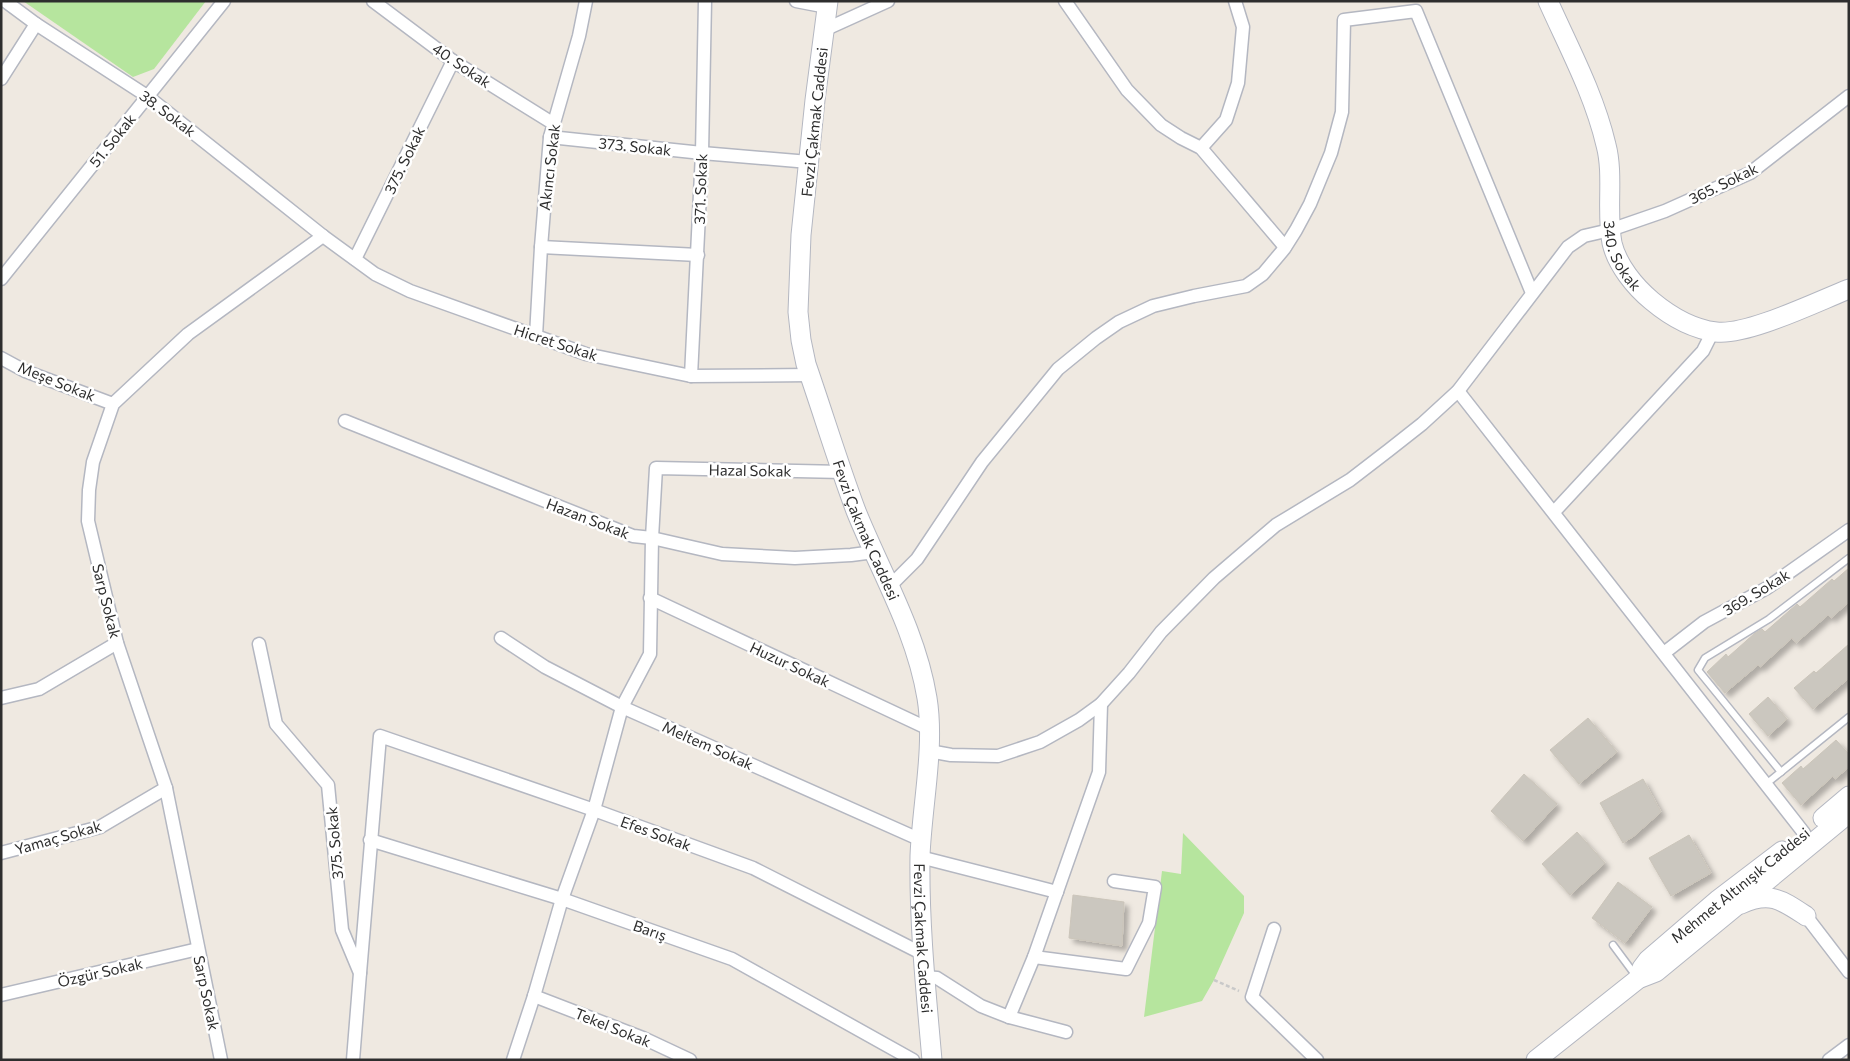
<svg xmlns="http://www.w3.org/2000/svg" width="1850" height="1061" viewBox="0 0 1850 1061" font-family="Commissioner,sans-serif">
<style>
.green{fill:#b6e59e}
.building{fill:#cbc7bf;stroke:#cbc5ba;filter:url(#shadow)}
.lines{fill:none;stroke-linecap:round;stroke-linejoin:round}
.lane-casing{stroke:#b4b7c1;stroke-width:9}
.street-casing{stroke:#b4b7c1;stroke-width:15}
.secondary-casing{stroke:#b4b7c1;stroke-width:21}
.path{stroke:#c9c9c9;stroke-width:2.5;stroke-dasharray:4 2.5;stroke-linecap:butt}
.lane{stroke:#fff;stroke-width:6}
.street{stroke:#fff;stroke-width:12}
.secondary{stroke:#fff;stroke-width:19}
.labels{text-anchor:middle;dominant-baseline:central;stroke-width:5;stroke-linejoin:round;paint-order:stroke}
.street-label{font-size:15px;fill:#2e2e2e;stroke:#fff}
</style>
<defs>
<filter id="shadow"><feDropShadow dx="4.5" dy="4.5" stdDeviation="2.5" flood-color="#0004"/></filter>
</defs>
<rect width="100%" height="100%" fill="#efe9e1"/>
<g class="green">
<polygon points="23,1 206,1 154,69 133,77"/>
<polygon points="1183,833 1244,896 1244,913 1214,980 1202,1001 1144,1017 1162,871 1181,874"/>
</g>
<g class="building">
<polygon points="1849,568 1849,602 1831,618 1828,615 1796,643 1792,638 1760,667 1758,665 1725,693 1707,672 1726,654 1728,657 1755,633 1762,629 1765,632 1797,604 1800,607 1832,579 1834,581"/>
<polygon points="1849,644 1849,678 1813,709 1794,688 1814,671 1816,673"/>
<polygon points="1768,697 1787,719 1768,736 1749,714"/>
<polygon points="1588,718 1617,752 1579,784 1550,750"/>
<polygon points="1836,740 1849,754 1849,767 1835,779 1833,776 1801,805 1782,783 1801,766 1803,769"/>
<polygon points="1524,774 1557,804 1523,841 1491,811"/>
<polygon points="1643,779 1661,812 1634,836 1623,843 1600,803"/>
<polygon points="1577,832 1605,863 1570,895 1542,864"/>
<polygon points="1689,835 1711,873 1671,896 1649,858"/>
<polygon points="1618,882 1652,907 1625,943 1592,918"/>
<polygon points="1073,895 1124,902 1122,946 1069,938"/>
</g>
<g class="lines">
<g class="lane-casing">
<g id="lane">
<polyline points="1781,772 1698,670 1705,658 1769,619 1849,558"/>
<polyline points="1766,784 1849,717"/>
<polyline points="1613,945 1636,976"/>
</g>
</g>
<g class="street-casing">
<g id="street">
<polyline points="5,1 36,24 147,96 323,236 375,274 410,291 586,354 691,376 810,375"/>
<polyline points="373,1 453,61 554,124"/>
<polyline points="796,1 827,7"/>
<polyline points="1065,1 1127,90 1161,125 1181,138 1201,148 1285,247"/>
<polyline points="824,30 888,1"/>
<polyline points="1,79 36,24"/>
<polyline points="550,137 702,153 809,162"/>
<polyline points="1201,148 1226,120 1238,83 1243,27 1235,1"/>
<polyline points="541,247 698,255"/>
<polyline points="355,259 453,61"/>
<polyline points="1,279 224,1"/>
<polyline points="536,336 541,247 550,137 579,36 586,1"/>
<polyline points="1,358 25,371 113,404"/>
<polyline points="691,376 702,153 705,1"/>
<polyline points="1458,391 1804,833"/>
<polyline points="345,421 633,536 652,538 722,554 795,558 851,555 874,552"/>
<polyline points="1554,512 1703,351 1713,331"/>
<polyline points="890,586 917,559 982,462 1058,369 1096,338 1119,322 1153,306 1194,296 1246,286 1263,274 1284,249 1296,230 1310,204 1331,153 1342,112 1344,20 1416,11 1532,293"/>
<polyline points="650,598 929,729"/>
<polyline points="501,638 545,667 622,707 921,840"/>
<polyline points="259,644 276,724 328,785 342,930 360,973 353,1060"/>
<polyline points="1664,653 1704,622 1767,588 1849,530"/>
<polyline points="1,698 39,689 117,643"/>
<polyline points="929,751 951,755 998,756 1040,742 1079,720 1101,704 1129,673 1161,632 1214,578 1276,525 1350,480 1389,450 1422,424 1458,391 1568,247 1584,236 1610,230 1665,211 1750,173 1849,96"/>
<polyline points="370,840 562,899 732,959 913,1060"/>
<polyline points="1,853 100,827 166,788"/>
<polyline points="920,857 1057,892"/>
<polyline points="1806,916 1849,972"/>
<polyline points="1274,929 1252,997 1317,1060"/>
<polyline points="1034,957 1126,969 1149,923 1155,887 1114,881"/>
<polyline points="360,973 380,736 594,810 753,868 923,954"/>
<polyline points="925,977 937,978 981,1006 1009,1017 1066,1032"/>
<polyline points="1,995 198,949"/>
<polyline points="534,996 643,1038 690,1060"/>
<polyline points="1009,1017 1034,957 1099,772 1101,704"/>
<polyline points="221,1060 166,788 117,643 88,521 89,490 93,462 113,404 188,334 323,236"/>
<polyline points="513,1060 534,996 562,899 594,810 622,707 650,654 652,538 656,468 843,472"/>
<polyline points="1829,1060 1849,1045"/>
</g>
</g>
<g class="secondary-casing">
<g id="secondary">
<path id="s1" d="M828 1 815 100 801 235 798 312 801 340 806 364C823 413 838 463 856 511 881 573 916 631 927 698 935 747 922 805 920 856 919 924 926 992 932 1060"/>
<path id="s2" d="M1548 1C1569 48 1594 94 1606 145 1614 175 1606 211 1612 243 1617 265 1635 287 1652 301 1670 316 1693 329 1716 332 1747 336 1818 301 1849 289"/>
<polyline points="1823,818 1849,796"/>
<path d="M1741 904C1770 891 1782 900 1806 916"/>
<polyline points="1638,979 1642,968 1648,960 1719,899 1782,851"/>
<polyline points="1536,1060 1638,979 1656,972 1849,813"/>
</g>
</g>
<polyline class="path" points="1214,980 1239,991"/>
<use href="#lane" class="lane"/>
<use href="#street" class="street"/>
<use href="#secondary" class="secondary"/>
</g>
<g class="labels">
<g class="street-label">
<text transform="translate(462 65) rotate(34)">40. Sokak</text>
<text transform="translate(168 113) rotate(37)">38. Sokak</text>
<text transform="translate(814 122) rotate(-84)">Fevzi Çakmak Caddesi</text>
<text transform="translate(112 140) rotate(-51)">51. Sokak</text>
<text transform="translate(635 146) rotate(6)">373. Sokak</text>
<text transform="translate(404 160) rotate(-64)">375. Sokak</text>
<text transform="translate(549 167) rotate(-83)">Akıncı Sokak</text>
<text transform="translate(1723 183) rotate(-26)">365. Sokak</text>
<text transform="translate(700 189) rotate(-88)">371. Sokak</text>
<text stroke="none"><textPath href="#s2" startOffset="269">340. Sokak</textPath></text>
<text transform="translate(556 342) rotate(18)">Hicret Sokak</text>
<text transform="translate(57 381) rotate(22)">Meşe Sokak</text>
<text transform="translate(750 470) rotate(1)">Hazal Sokak</text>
<text transform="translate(588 518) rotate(21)">Hazan Sokak</text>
<text stroke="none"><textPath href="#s1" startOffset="542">Fevzi Çakmak Caddesi</textPath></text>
<text transform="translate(1756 592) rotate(-31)">369. Sokak</text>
<text transform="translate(107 601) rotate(76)">Sarp Sokak</text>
<text transform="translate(790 664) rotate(25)">Huzur Sokak</text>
<text transform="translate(708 745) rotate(24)">Meltem Sokak</text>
<text transform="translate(656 833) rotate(20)">Efes Sokak</text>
<text transform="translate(58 837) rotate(-16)">Yamaç Sokak</text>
<text transform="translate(334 843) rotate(-95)">375. Sokak</text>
<text transform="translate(1740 885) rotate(-39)">Mehmet Altınışık Caddesi</text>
<text transform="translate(650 930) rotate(19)">Barış</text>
<text stroke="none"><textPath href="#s1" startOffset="962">Fevzi Çakmak Caddesi</textPath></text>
<text transform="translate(100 972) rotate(-13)">Özgür Sokak</text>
<text transform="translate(207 993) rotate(78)">Sarp Sokak</text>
<text transform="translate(613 1027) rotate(22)">Tekel Sokak</text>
</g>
</g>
<rect width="1850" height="1061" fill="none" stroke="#2e2e2e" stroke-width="5"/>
</svg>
